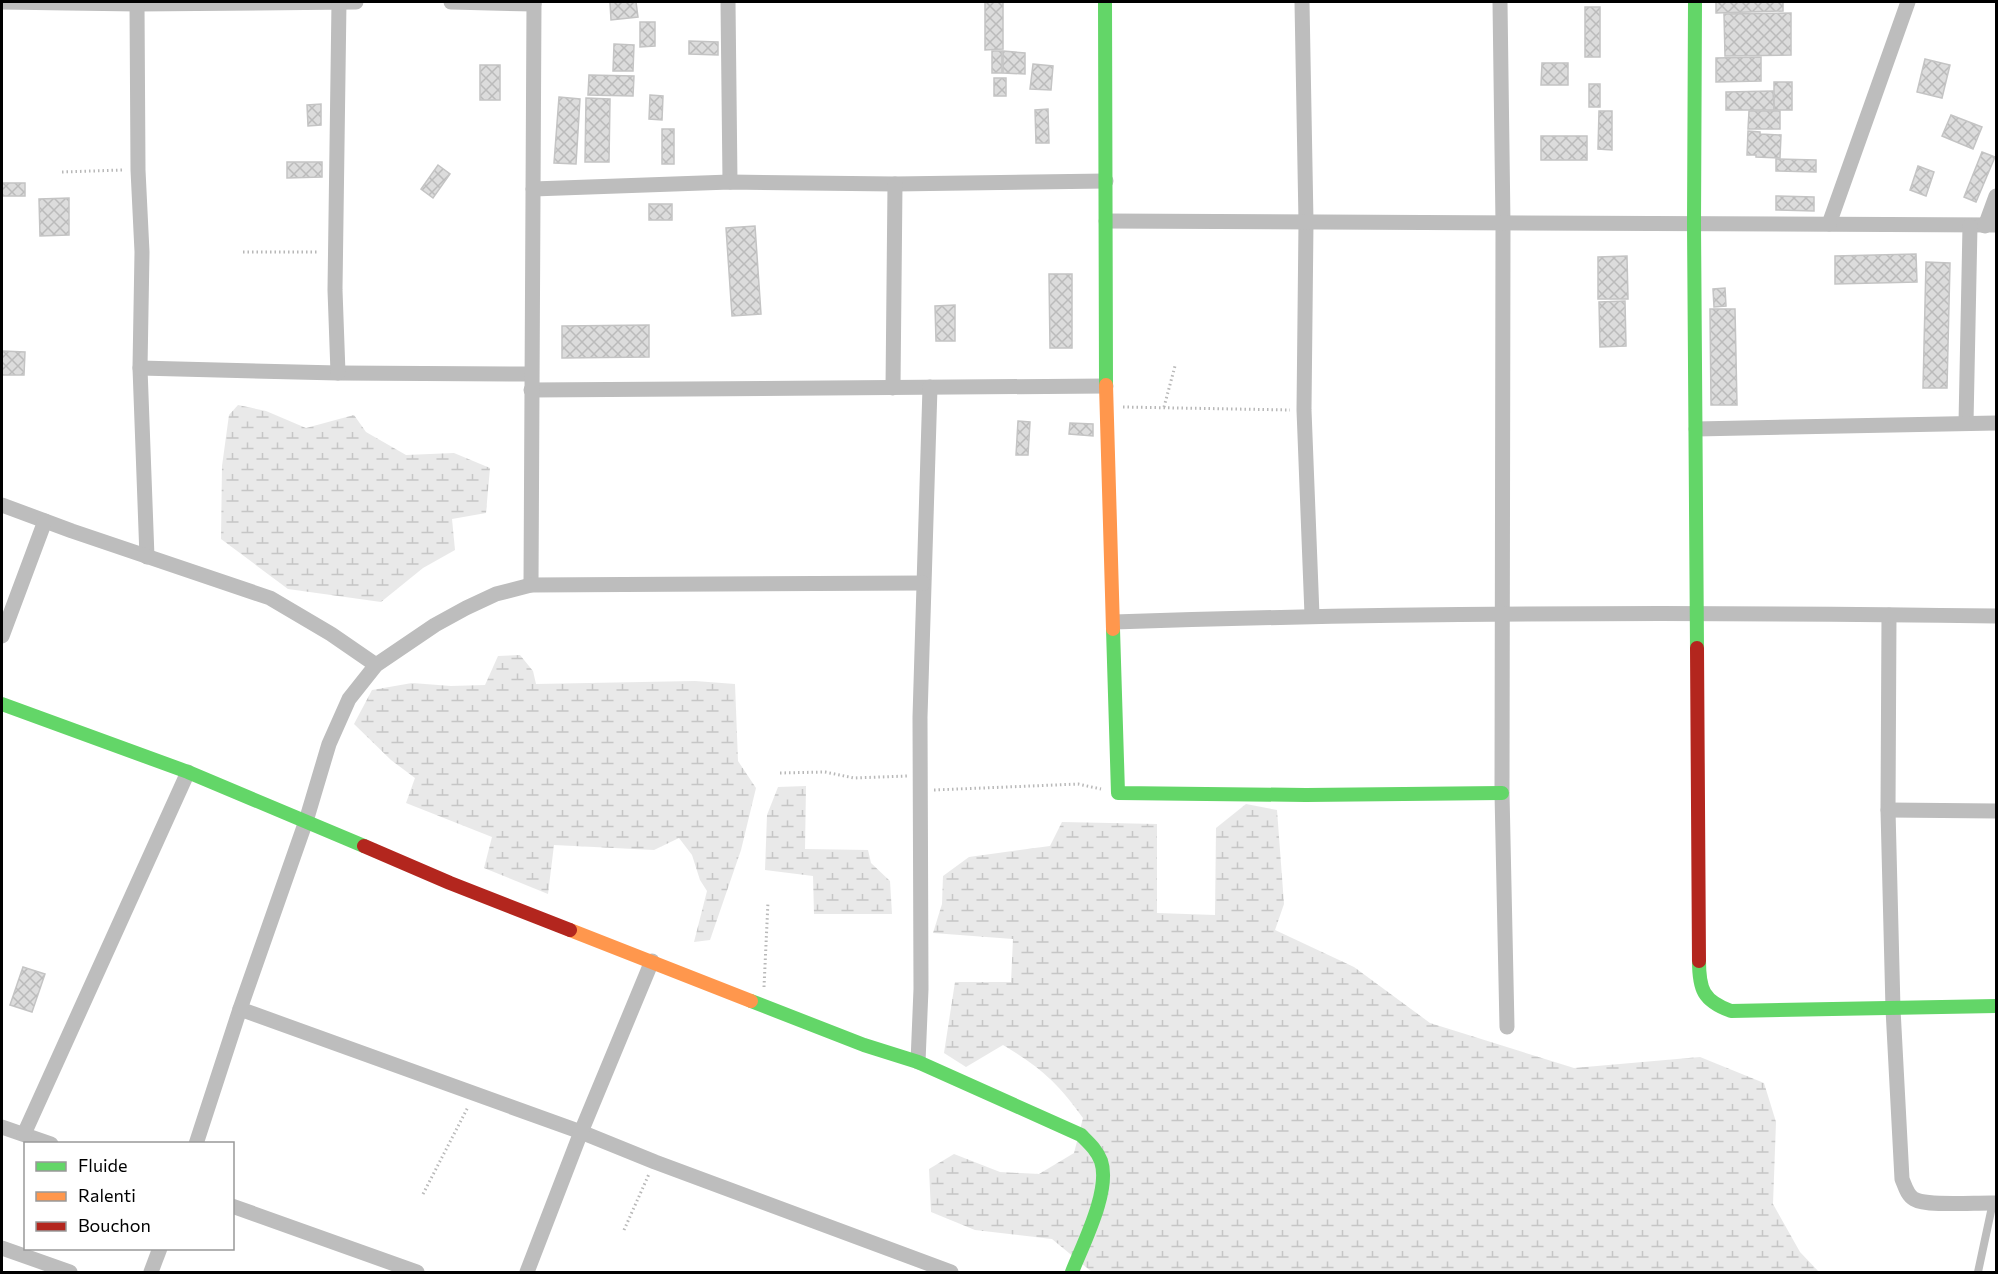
<svg xmlns="http://www.w3.org/2000/svg" width="1998" height="1274" viewBox="0 0 1998 1274" font-family="Commissioner,sans-serif">
<style>
.wetland{fill:url(#wetland-marsh)}
.building{fill:url(#building-cross-hatch);stroke:#c4c4c4;stroke-width:1.5}
.lines{fill:none;stroke-linecap:round;stroke-linejoin:round}
.path{stroke:#b8b8b8;stroke-width:3;stroke-dasharray:1.5 3;stroke-linecap:butt}
.lane{stroke:#bdbdbd;stroke-width:8}
.street{stroke:#bdbdbd;stroke-width:15}
.fast{stroke:#63d668;stroke-width:14}
.slow{stroke:#ff974d;stroke-width:14}
.jam{stroke:#b3261e;stroke-width:14}
</style>
<defs>
<pattern id="wetland-marsh" width="20" height="14" patternUnits="userSpaceOnUse" patternTransform="scale(1.5)"><rect width="20" height="14" fill="#e9e9e9"/><path d="M1 5h8M5 5V1M11 12h8M15 12V8" fill="none" stroke="#c6c6c6"/></pattern>
<pattern id="building-cross-hatch" width="8" height="8" patternUnits="userSpaceOnUse" patternTransform="scale(1.5)"><rect width="8" height="8" fill="#dcdcdc"/><path d="M0 0l8 8M0 8l8-8" fill="none" stroke="#bbb"/></pattern>
</defs>
<rect width="100%" height="100%" fill="#fff"/>
<g class="wetland">
<polygon points="238,405 266,411 306,428 354,415 366,432 406,455 454,453 490,468 486,513 452,519 455,550 423,568 381,602 288,589 221,539 222,466 229,415"/>
<polygon points="520,655 533,671 536,684 695,681 735,684 738,761 756,788 741,850 710,940 694,942 707,891 700,880 692,855 679,838 654,850 554,845 548,894 484,868 492,837 406,803 415,778 391,760 354,724 372,690 412,683 451,686 485,685 498,656"/>
<polygon points="806,786 805,849 868,850 871,863 890,881 892,914 814,914 813,876 765,870 767,815 778,787"/>
<path d="M1246 804 1277 810 1284 904 1275 930 1354 967 1430 1023 1574 1068 1700 1057 1764 1083 1776 1122 1773 1204 1800 1252 1819 1272H1092L1052 1239 975 1230 931 1212 929 1169 954 1154 1000 1172 1039 1174 1074 1153 1083 1118C1058 1083 1040 1067 1003 1045L966 1067 944 1053 955 982H1011L1013 939 933 933 942 904 943 876 969 857 1050 846 1062 822 1157 824V913L1215 915 1216 828Z"/>
</g>
<g class="building">
<polygon points="610,2 636,2 638,17 611,20"/>
<polygon points="985,2 1003,2 1003,49 985,50"/>
<polygon points="1716,2 1783,2 1783,11 1716,13"/>
<rect x="1585" y="7" width="15" height="50"/>
<polygon points="1791,13 1791,55 1725,56 1724,14"/>
<polygon points="640,22 655,22 655,46 640,47"/>
<polygon points="689,41 718,42 718,55 689,54"/>
<polygon points="614,44 634,45 633,71 613,71"/>
<rect x="992" y="51" width="10" height="22"/>
<polygon points="1003,51 1025,53 1025,74 1003,73"/>
<polygon points="1761,57 1761,81 1716,82 1716,58"/>
<polygon points="1925,59 1950,65 1942,98 1917,92"/>
<polygon points="1542,63 1568,63 1568,85 1541,85"/>
<polygon points="1033,64 1053,66 1051,90 1030,89"/>
<rect x="480" y="65" width="20" height="35"/>
<polygon points="589,75 634,76 633,96 588,95"/>
<rect x="994" y="78" width="12" height="18"/>
<rect x="1774" y="82" width="18" height="28"/>
<rect x="1589" y="84" width="11" height="23"/>
<polygon points="1773,91 1774,110 1726,110 1726,92"/>
<polygon points="650,95 663,96 662,120 649,119"/>
<polygon points="559,97 580,99 576,164 554,163"/>
<polygon points="586,98 610,99 609,162 585,162"/>
<polygon points="321,104 321,125 308,126 307,105"/>
<polygon points="1048,109 1049,143 1036,143 1035,110"/>
<polygon points="1599,111 1612,111 1612,150 1598,149"/>
<polygon points="1749,111 1780,111 1780,129 1748,129"/>
<polygon points="1951,115 1982,127 1973,149 1942,136"/>
<rect x="662" y="129" width="12" height="35"/>
<polygon points="1748,131 1760,132 1760,134 1781,135 1780,158 1756,157 1756,155 1747,155"/>
<rect x="1541" y="136" width="46" height="24"/>
<polygon points="1982,152 1995,157 1976,202 1964,197"/>
<polygon points="1776,159 1816,160 1816,172 1776,171"/>
<polygon points="287,162 322,162 322,177 287,178"/>
<polygon points="438,165 450,174 433,198 421,189"/>
<polygon points="1918,166 1934,172 1926,196 1910,190"/>
<rect x="2" y="183" width="23" height="13"/>
<polygon points="1776,196 1814,197 1814,211 1776,210"/>
<polygon points="69,198 69,235 40,236 39,199"/>
<rect x="649" y="204" width="23" height="16"/>
<polygon points="755,226 761,314 732,316 726,228"/>
<polygon points="1916,254 1917,282 1835,284 1835,256"/>
<polygon points="1627,256 1628,299 1598,299 1598,257"/>
<polygon points="1926,262 1950,263 1947,388 1923,388"/>
<polygon points="1049,274 1072,274 1072,348 1050,348"/>
<polygon points="1725,288 1726,306 1714,307 1713,289"/>
<polygon points="1625,301 1626,346 1600,347 1599,302"/>
<polygon points="955,305 955,341 936,341 935,306"/>
<polygon points="1710,309 1735,309 1737,405 1711,405"/>
<polygon points="649,325 649,357 562,358 562,326"/>
<polygon points="2,351 25,352 24,375 2,375"/>
<polygon points="1018,421 1030,422 1028,455 1016,455"/>
<polygon points="1070,423 1093,424 1093,436 1069,434"/>
<polygon points="23,967 45,974 32,1012 10,1005"/>
</g>
<g class="lines">
<g class="path">
<polyline points="62,172 122,170"/>
<polyline points="243,252 319,252"/>
<polyline points="1123,407 1290,410"/>
<polyline points="1164,407 1175,366"/>
<polyline points="780,773 825,772 854,778 907,776"/>
<polyline points="934,790 1078,784 1101,789"/>
<polyline points="764,987 768,902"/>
<polyline points="423,1194 468,1107"/>
<polyline points="624,1230 649,1174"/>
</g>
<polyline class="lane" points="1978,1272 1993,1202"/>
<g class="street">
<polyline points="2,2 137,4 356,2"/>
<polyline points="451,2 534,4"/>
<polyline points="728,2 730,182"/>
<polyline points="1302,2 1306,222 1304,410 1312,615"/>
<polyline points="1500,2 1503,224 1502,793 1507,1027"/>
<polyline points="137,4 138,170 142,252 140,368 147,557"/>
<polyline points="533,189 730,182 895,184 1106,181"/>
<polyline points="1106,221 1996,225"/>
<polyline points="1829,224 1908,2"/>
<polyline points="1985,226 1996,196"/>
<polyline points="140,368 338,373 531,374"/>
<polyline points="338,373 335,290 339,2"/>
<polyline points="893,388 895,184"/>
<polyline points="531,390 1106,386"/>
<polyline points="1966,423 1970,226"/>
<polyline points="1696,429 1996,423"/>
<polyline points="2,505 72,531 270,598 331,634 376,665"/>
<polyline points="531,585 534,2"/>
<path d="M1889 615 1888 810 1893 1009 1902 1179C1905 1186 1907 1195 1914 1199 1927 1207 1979 1202 1996 1203"/>
<path d="M1114 622C1408 612 1702 612 1996 616"/>
<polyline points="2,636 45,521"/>
<polyline points="1888,810 1996,811"/>
<polyline points="240,1009 581,1132 655,1162 951,1272"/>
<polyline points="918,1062 921,989 920,717 930,387"/>
<polyline points="2,1127 51,1144"/>
<polyline points="24,1134 188,772"/>
<polyline points="196,1144 240,1009 306,821 329,744 349,699 376,665 435,625 466,608 496,594 531,585 923,583"/>
<polyline points="232,1206 417,1272"/>
<polyline points="2,1248 70,1272"/>
<polyline points="151,1272 160,1248"/>
<polyline points="527,1272 581,1132 652,961"/>
</g>
<g class="fast">
<polyline points="1105,2 1106,385"/>
<polyline points="1695,2 1694,224 1697,648"/>
<polyline points="1113,629 1118,793 1306,795 1502,793"/>
<polyline points="2,704 188,772 364,846"/>
<path d="M1699 961C1699 989 1703 1001 1731 1011L1996 1006"/>
<path d="M751 1001 864 1045 918 1062 1081 1135C1089 1143 1097 1150 1101 1161 1111 1190 1083 1244 1072 1272"/>
</g>
<g class="slow">
<polyline points="1106,385 1113,629"/>
<polyline points="570,930 751,1001"/>
</g>
<g class="jam">
<polyline points="1697,648 1699,961"/>
<polyline points="364,846 450,883 570,930"/>
</g>
</g>
<rect width="1998" height="1274" fill="none" stroke="#000000" stroke-width="6"/>
<rect x="24" y="1142" width="210" height="108" fill="#ffffff" stroke="#999999" stroke-width="1.5"/>
<rect x="36" y="1162" width="30" height="9" fill="#63d668" stroke="#999999" stroke-width="1.5"/>
<text x="78" y="1172" font-size="18" fill="#000000">Fluide</text>
<rect x="36" y="1192" width="30" height="9" fill="#ff974d" stroke="#999999" stroke-width="1.5"/>
<text x="78" y="1202" font-size="18" fill="#000000">Ralenti</text>
<rect x="36" y="1222" width="30" height="9" fill="#b3261e" stroke="#999999" stroke-width="1.5"/>
<text x="78" y="1232" font-size="18" fill="#000000">Bouchon</text>
</svg>
